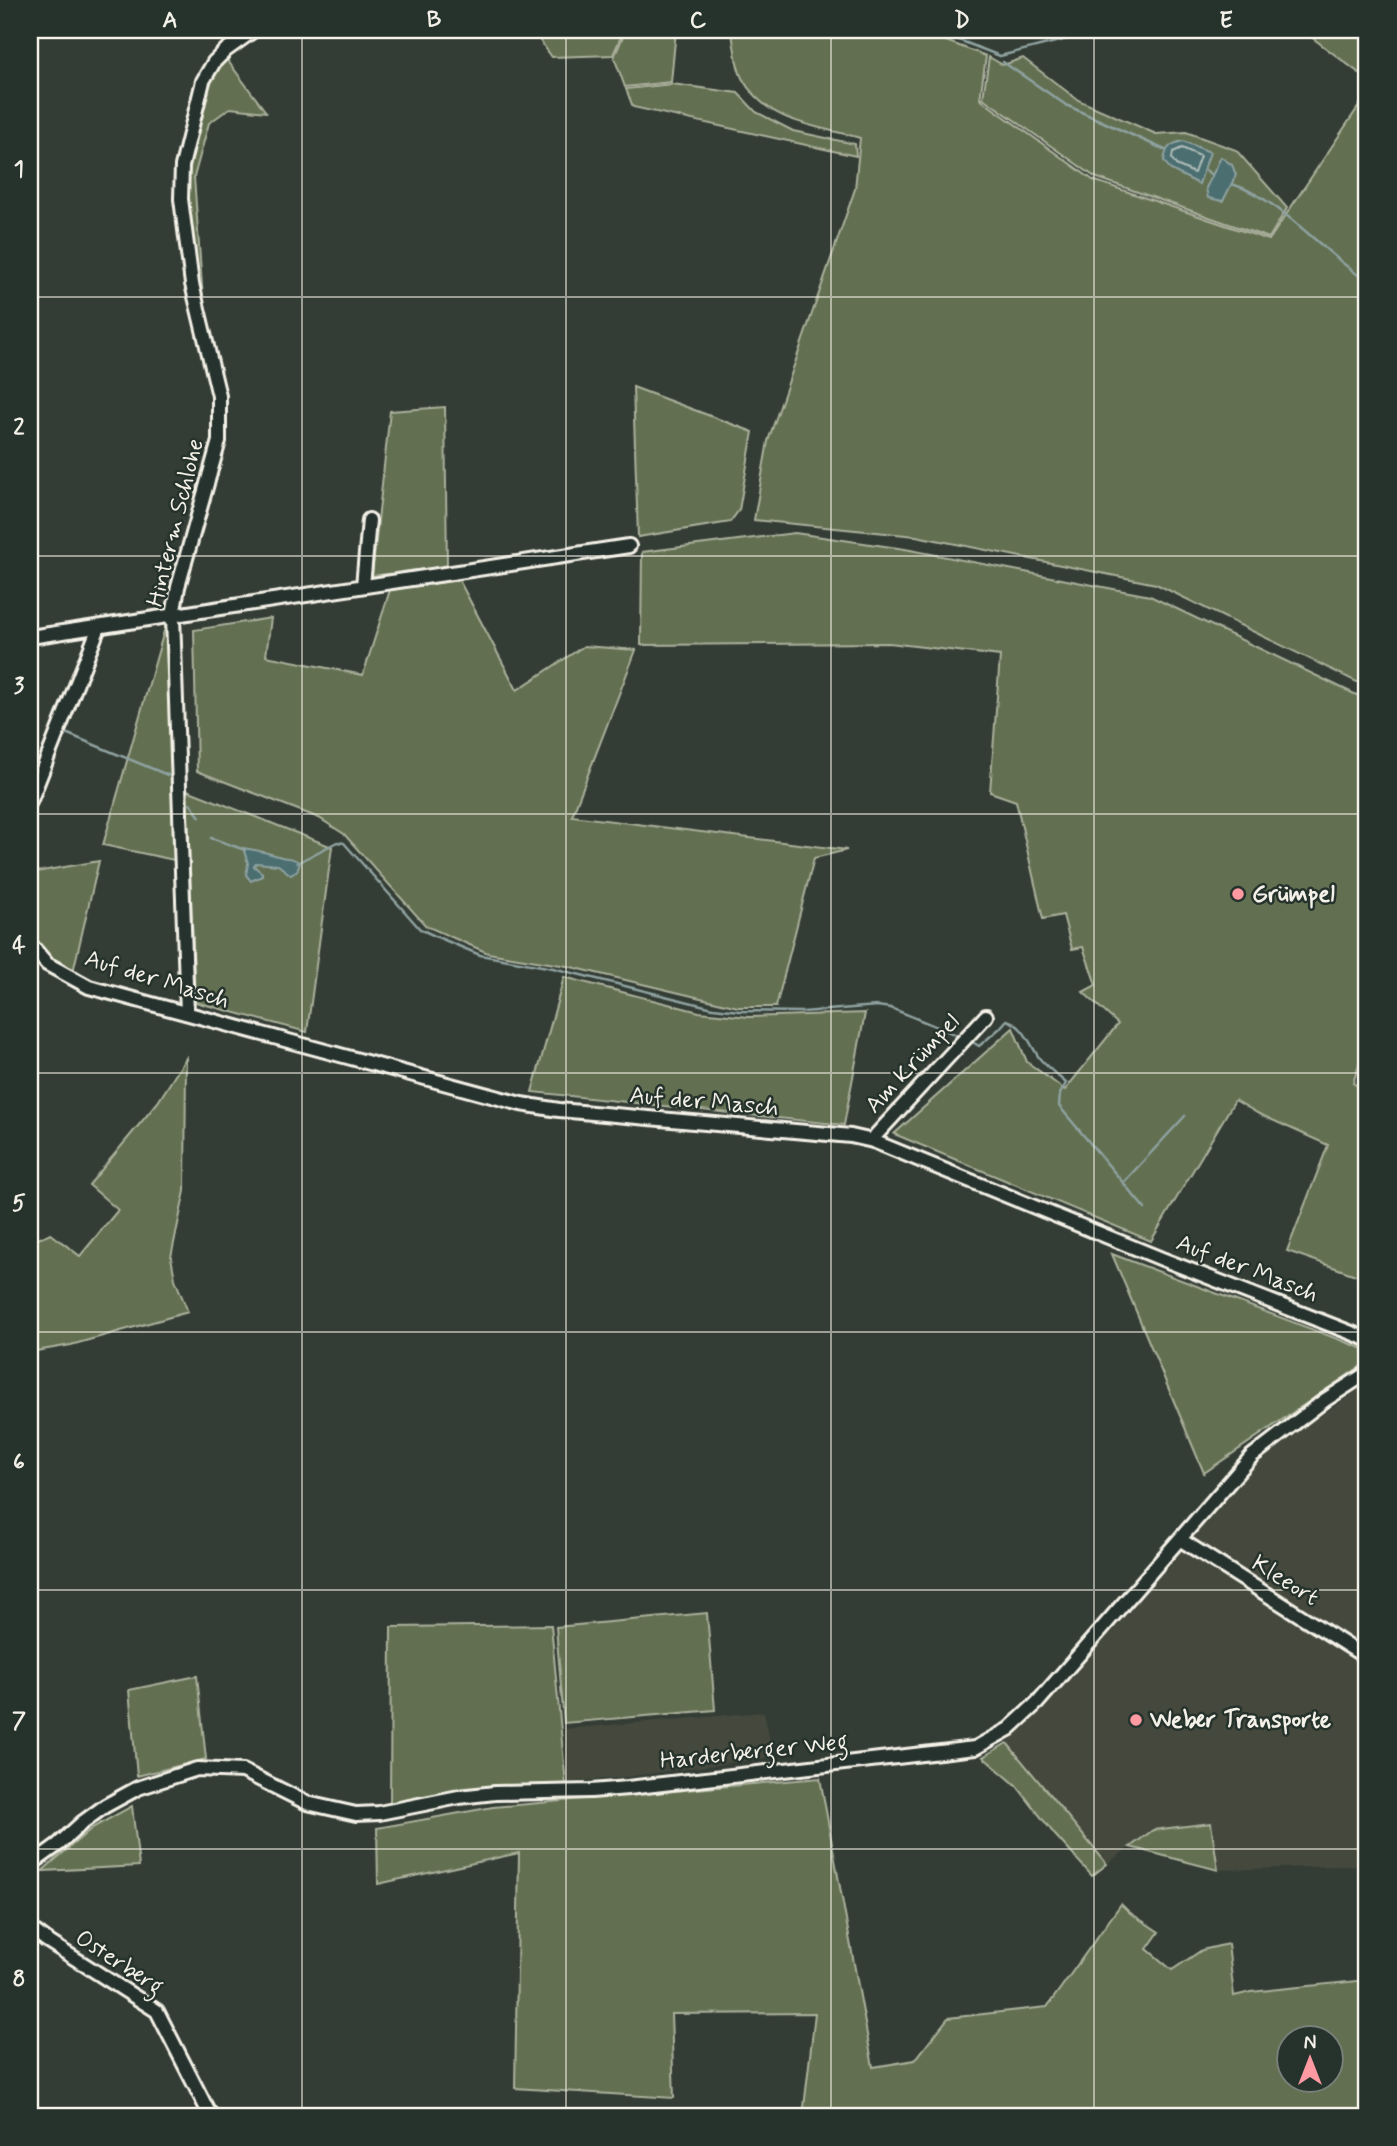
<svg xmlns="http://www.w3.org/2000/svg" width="1397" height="2146" viewBox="0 0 1397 2146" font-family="Mynerve,sans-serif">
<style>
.built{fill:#44483e}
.green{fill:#627051;stroke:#abb09c;stroke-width:2;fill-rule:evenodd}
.water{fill:#4b6e71;stroke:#8fa2a1;stroke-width:2}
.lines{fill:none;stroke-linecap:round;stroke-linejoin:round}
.shore{stroke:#b0bdb8;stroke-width:2}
.stream{stroke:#8fa2a1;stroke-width:2.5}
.minor-casing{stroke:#f4f1e8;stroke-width:18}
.minor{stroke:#26332d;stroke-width:12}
.grid{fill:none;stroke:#f4f1e8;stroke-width:2;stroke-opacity:0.55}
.poi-dot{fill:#ff9aa2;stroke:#26332d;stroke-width:2.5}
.labels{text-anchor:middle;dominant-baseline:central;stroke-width:5;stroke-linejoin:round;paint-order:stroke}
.street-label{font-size:24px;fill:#f4f1e8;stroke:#26332d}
.poi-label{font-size:24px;font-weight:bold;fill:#f4f1e8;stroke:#26332d;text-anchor:start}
.neatline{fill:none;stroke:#f4f1e8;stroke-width:2.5}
.grid-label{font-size:23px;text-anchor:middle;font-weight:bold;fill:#f4f1e8}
</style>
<rect width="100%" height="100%" fill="#343d35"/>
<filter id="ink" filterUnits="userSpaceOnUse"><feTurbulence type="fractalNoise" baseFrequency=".0143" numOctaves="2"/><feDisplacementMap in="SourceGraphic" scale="14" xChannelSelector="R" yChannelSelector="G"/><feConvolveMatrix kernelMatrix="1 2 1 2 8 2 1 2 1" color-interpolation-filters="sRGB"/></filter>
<g filter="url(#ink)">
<g class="built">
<polygon points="1367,1384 1367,1865 1218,1870 1211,1823 1153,1830 1107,1864 1007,1743 1263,1455"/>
<polygon points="764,1712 773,1757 618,1778 567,1782 564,1729"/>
</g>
<g class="green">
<polygon points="532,30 624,30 613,55 552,57"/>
<polygon points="626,30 676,30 671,82 625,87 614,57"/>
<path d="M731 30H917L986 56 980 99 1093 180 1269 240 1367 94V687L1156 584 916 536 754 520 768 441 855 189 860 138C816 125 767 124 742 78 735 65 735 44 731 30Z"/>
<polygon points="1302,30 1367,30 1367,79"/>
<polygon points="225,57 266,112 230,108 209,123 194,177 204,313 187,199 189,168 208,82"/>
<polygon points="989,57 1003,65 1023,58 1078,100 1156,134 1186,132 1236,150 1287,208 1269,238 1095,177 983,98"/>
<polygon points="672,84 738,93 756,112 793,131 855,144 856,156 633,107 626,89"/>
<polygon points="633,387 753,432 739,510 730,522 638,537"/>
<polygon points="445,407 447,566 372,576 390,411"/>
<polygon points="795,533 905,549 1150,596 1367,700 1367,1039 1353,1083 1367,1092 1367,1279 1287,1251 1328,1145 1259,1114 1235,1100 1151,1241 894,1134 1013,1028 1027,1062 1065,1090 1118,1024 1083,992 1096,985 1083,947 1072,949 1063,915 1043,919 1016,801 990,792 1000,656 889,643 641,645 642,552"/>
<polygon points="459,580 517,690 584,646 636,650 572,816 847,850 814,858 776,1007 738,1007 567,966 488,953 426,926 344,834 319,818 197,771 194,630 271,618 266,656 363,675 390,590"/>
<polygon points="166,624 168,642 174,860 103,845"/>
<polygon points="187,790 332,847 307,1032 195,1002"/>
<polygon points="99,861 73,972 47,955 30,934 30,873"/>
<polygon points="564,977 699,1012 749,1017 865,1013 844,1125 532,1092"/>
<polygon points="186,1058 185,1191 171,1257 175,1279 188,1312 71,1345 30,1352 30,1242 51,1234 80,1256 118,1210 89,1185 158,1102"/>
<polygon points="1112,1254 1364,1349 1367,1362 1204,1473"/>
<polygon points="707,1613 715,1710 564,1723 556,1627"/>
<polygon points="551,1625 566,1785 489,1786 390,1805 391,1627"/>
<polygon points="197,1676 206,1759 137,1776 129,1690"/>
<polygon points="1007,1743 1107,1864 1092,1876 1055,1835 1016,1785 983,1757"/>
<path d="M820 1778 873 2067 915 2060 948 2018 1047 2007 1121 1904 1129 1912 1159 1932 1147 1949 1172 1970 1202 1950 1228 1944 1234 1996 1251 1992 1367 1980V2116H803L815 2013 671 2014 674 2098 515 2088 519 1853 378 1884 377 1828 493 1807ZM1288 2038H1330V2080H1288Z"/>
<polygon points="132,1806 139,1866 42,1871 92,1828"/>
<polygon points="1211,1823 1218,1870 1130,1847 1153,1830"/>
</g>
<g class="water">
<path d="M1183 141 1210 152 1199 184 1171 170 1164 161C1166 147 1170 144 1183 141Z"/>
<polygon points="1221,157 1232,165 1236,175 1223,201 1208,198 1206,188"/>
<path d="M243 848C258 850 264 852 278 856 288 860 290 855 300 863L297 871 291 875 278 865 256 863 254 866 262 873V876L251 881 246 875 248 863Z"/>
</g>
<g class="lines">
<polygon class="shore" points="1182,148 1200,156 1194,173 1176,165 1172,159 1173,152"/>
<g class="stream">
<polyline points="933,30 1000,56 1103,30"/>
<polyline points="1003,62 1066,105 1165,150"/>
<polyline points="1204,169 1212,175"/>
<path d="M1232 184C1281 199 1323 253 1367 281"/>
<polyline points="68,734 170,776"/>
<polyline points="190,803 200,817"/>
<polyline points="211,838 245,850"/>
<polyline points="297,863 337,842 344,843 420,929 435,936 480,955 553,968 713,1008 740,1011 803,1012 877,1006 891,1008 959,1036"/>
<path d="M969 1040 979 1046 999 1029 1007 1020C1025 1026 1030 1045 1040 1059 1048 1068 1057 1075 1066 1083L1060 1094 1059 1106 1145 1209"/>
<polyline points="1123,1183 1185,1116"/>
</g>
<g class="minor-casing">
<g id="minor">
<polyline points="363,586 369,520"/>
<polyline points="30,637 629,546"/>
<polyline points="30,802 99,627"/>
<polyline points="30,944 47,964 89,987 521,1104 559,1110 851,1136 873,1141 1162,1259 1367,1339"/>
<polyline points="187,1013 173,616 178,587 219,441 219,396 192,284 181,199 182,166 203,81 214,62 226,50 254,30"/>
<polyline points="873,1141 876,1135 986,1016"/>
<polyline points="1181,1540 1367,1658"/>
<polyline points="30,1865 59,1844 83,1822 105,1806 138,1788 197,1769 243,1771 307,1803 356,1814 379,1813 459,1797 495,1793 591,1791 628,1788 975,1748 1009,1729 1037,1703 1252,1456 1325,1400 1367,1373"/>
<polyline points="30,1928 46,1940 157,2011 208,2111 213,2116"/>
</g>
</g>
<use href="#minor" class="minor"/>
</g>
</g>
<path class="grid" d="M302 30V2116M566 30V2116M831 30V2116M1094 30V2116M30 297H1367M30 556H1367M30 814H1367M30 1073H1367M30 1332H1367M30 1590H1367M30 1849H1367"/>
<g class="poi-dot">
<circle cx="1238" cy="894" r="7"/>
<circle cx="1136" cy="1720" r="7"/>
</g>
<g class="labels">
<g class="street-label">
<text transform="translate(176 523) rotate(-76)">Hinterm Schlohe</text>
<text transform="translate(157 980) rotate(17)">Auf der Masch</text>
<text transform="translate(913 1064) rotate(-47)">Am Krümpel</text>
<text transform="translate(704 1102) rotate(5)">Auf der Masch</text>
<text transform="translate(1247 1269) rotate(21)">Auf der Masch</text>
<text transform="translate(1285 1581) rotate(32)">Kleeort</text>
<text transform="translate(754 1752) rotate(-6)">Harderberger Weg</text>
<text transform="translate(119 1963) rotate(33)">Osterberg</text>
</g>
<g class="poi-label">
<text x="1252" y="894">Grümpel</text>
<text x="1150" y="1720">Weber Transporte</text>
</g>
</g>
<rect width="1397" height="2146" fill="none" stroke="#26332d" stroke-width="77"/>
<g transform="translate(1310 2059)"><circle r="33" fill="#26332d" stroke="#787f78" stroke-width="2"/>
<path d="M0-5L12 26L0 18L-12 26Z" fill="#ff9aa2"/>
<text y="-10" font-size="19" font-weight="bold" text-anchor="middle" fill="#f4f1e8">N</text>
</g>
<rect x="38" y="38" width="1320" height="2070" class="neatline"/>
<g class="grid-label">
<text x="170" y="27">A</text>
<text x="434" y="27">B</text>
<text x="698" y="27">C</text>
<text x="962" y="27">D</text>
<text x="1226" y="27">E</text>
<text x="19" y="176">1</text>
<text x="19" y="434">2</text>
<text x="19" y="693">3</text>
<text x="19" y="952">4</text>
<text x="19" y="1210">5</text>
<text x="19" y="1469">6</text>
<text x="19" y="1728">7</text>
<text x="19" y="1986">8</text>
</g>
</svg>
